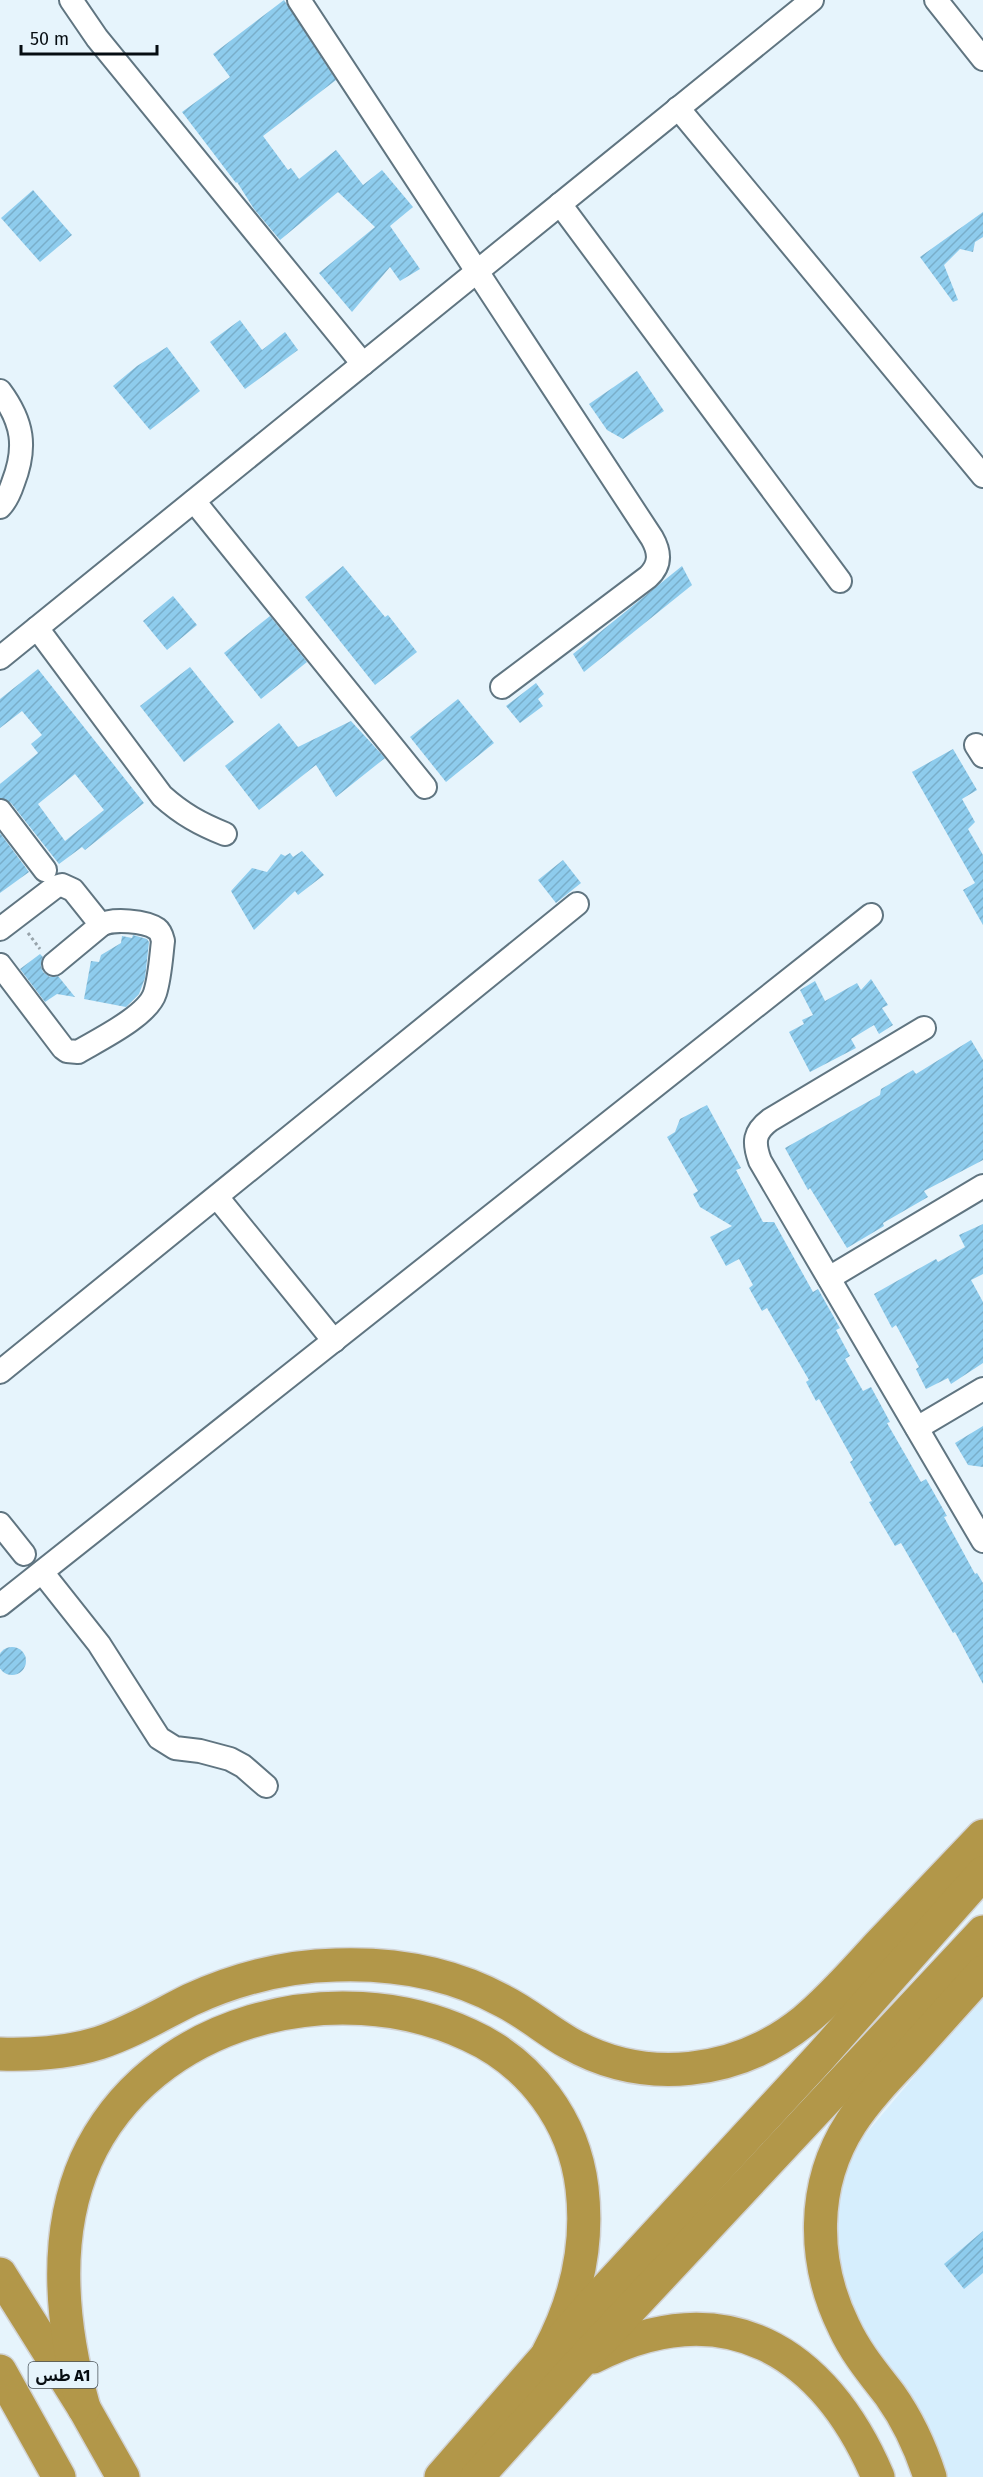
<svg xmlns="http://www.w3.org/2000/svg" width="983" height="2477" viewBox="0 0 983 2477" font-family="'Fira Sans','Noto Sans Arabic',sans-serif">
<style>
.built{fill:#d6eefd}
.building{fill:url(#building-hatch);fill-rule:evenodd}
.lines{fill:none;stroke-linecap:round;stroke-linejoin:round}
.minor-casing{stroke:#607581;stroke-width:26}
.highway-casing{stroke:#d2d3d4;stroke-width:36}
.path{stroke:#98a4ab;stroke-width:3;stroke-dasharray:3 3;stroke-linecap:butt}
.minor{stroke:#fff;stroke-width:22}
.highway{stroke:#b29749;stroke-width:33}
.labels{text-anchor:middle;dominant-baseline:central;stroke-width:5;stroke-linejoin:round;paint-order:stroke}
.shield{fill:#e6f4fc;stroke:#495258;stroke-width:1.5}
.shield-label{font-size:16px;font-weight:bold;fill:#060d12}
</style>
<defs>
<pattern id="building-hatch" width="6" height="6" patternUnits="userSpaceOnUse" patternTransform="scale(1.5)"><rect width="6" height="6" fill="#8ecced"/><path d="M-1 1l2-2M0 6l6-6M5 7l2-2" fill="none" stroke="#79aeca"/></pattern>
</defs>
<rect width="100%" height="100%" fill="#e6f4fc"/>
<polygon class="built" points="983,1995 983,2477 941,2477 842,2301 833,2193 859,2142"/>
<g class="building">
<polygon points="284,0 336,80 263,136 288,170 291,168 299,179 336,150 363,185 382,170 413,207 390,226 420,269 400,281 390,267 352,312 319,273 375,227 338,192 280,240 254,209 237,182 236,183 182,112 230,77 213,54"/>
<polygon points="33,190 72,235 40,262 1,218"/>
<polygon points="983,212 983,237 975,242 973,252 960,249 944,265 958,300 953,302 920,257"/>
<polygon points="240,320 262,350 285,332 298,350 245,389 210,342"/>
<polygon points="167,347 200,391 150,430 113,386 137,366"/>
<polygon points="637,371 664,411 623,439 607,430 589,404"/>
<polygon points="343,566 385,617 388,615 417,652 375,685 305,597"/>
<polygon points="682,566 692,585 584,672 573,654"/>
<polygon points="173,596 197,625 167,650 143,621"/>
<polygon points="270,616 307,662 261,699 224,653"/>
<polygon points="190,667 234,722 184,762 140,706"/>
<path d="M38 669 144 803 85 850 82 847 59 864 11 803 0 798V784L38 753 31 744 42 735 22 711 0 728V699ZM75 774 104 810 65 841 38 804Z"/>
<polygon points="536,683 544,694 538,699 543,706 520,723 506,706"/>
<polygon points="458,699 494,743 446,782 410,737"/>
<polygon points="351,721 385,758 336,797 316,765 259,810 225,766 279,723 298,747"/>
<polygon points="953,749 977,790 962,799 975,822 968,829 983,855 983,925 963,890 975,883 912,772"/>
<polygon points="0,833 29,872 0,893"/>
<polygon points="302,851 324,875 298,895 295,891 254,930 231,891 252,868 267,872 281,854 285,856 290,853 293,857"/>
<polygon points="563,860 581,883 556,903 538,880"/>
<polygon points="133,935 147,939 149,942 145,978 139,994 126,1007 84,999 91,961 99,962 101,955 121,943 122,936 132,938"/>
<polygon points="40,954 43,957 41,966 43,972 50,977 58,976 75,997 57,994 45,1002 20,969"/>
<polygon points="871,979 888,1005 882,1008 893,1025 879,1034 874,1025 851,1039 856,1048 810,1072 789,1032 804,1024 802,1020 813,1015 800,990 815,981 825,1001 857,983 861,990"/>
<polygon points="971,1040 983,1060 983,1160 924,1191 928,1197 883,1223 884,1226 847,1248 810,1188 808,1190 785,1148 880,1095 881,1089 913,1070 916,1074"/>
<polygon points="707,1105 741,1168 736,1170 763,1222 774,1222 813,1292 818,1289 840,1328 836,1330 850,1356 845,1359 863,1391 871,1387 890,1422 887,1423 921,1482 926,1479 947,1516 944,1517 975,1574 977,1573 983,1583 983,1684 955,1632 953,1633 901,1543 895,1546 869,1502 872,1501 850,1462 853,1460 819,1399 816,1401 806,1382 809,1380 767,1308 762,1311 749,1288 753,1285 739,1259 726,1266 710,1237 732,1226 700,1207 693,1194 698,1191 667,1137 675,1132 680,1119"/>
<polygon points="983,1224 983,1274 971,1280 983,1302 983,1363 951,1384 948,1378 926,1389 916,1369 919,1367 896,1325 892,1328 874,1294 936,1259 938,1262 965,1247 959,1235"/>
<polygon points="983,1426 983,1467 968,1465 955,1443"/>
<circle cx="12" cy="1661" r="14"/>
<polygon points="983,2231 983,2273 964,2289 944,2264"/>
</g>
<g class="lines">
<g class="minor-casing">
<g id="minor">
<polyline points="71,0 97,38 363,364"/>
<path d="M299 0 652 538C660 552 661 565 648 577L502 687"/>
<polyline points="936,0 983,59"/>
<polyline points="678,108 983,476"/>
<polyline points="560,204 840,581"/>
<path d="M0 391C23 422 27 447 13 483 10 492 7 500 0 507"/>
<polyline points="194,501 425,787"/>
<path d="M37 628 162 796C182 814 200 824 225 834"/>
<polyline points="0,658 812,0"/>
<polyline points="976,745 983,756"/>
<polyline points="0,811 45,870"/>
<polyline points="0,929 55,887 62,885 73,890 101,925"/>
<path d="M0 965 63 1048 67 1051 78 1052C98 1040 148 1016 155 993 160 977 161 958 163 941 162 937 161 932 157 929 146 921 112 918 101 925L54 964"/>
<path d="M924 1028 770 1120C754 1132 753 1142 760 1161L983 1541"/>
<polyline points="217,1197 334,1341"/>
<polyline points="829,1278 983,1186"/>
<polyline points="0,1372 577,904"/>
<polyline points="917,1428 983,1389"/>
<polyline points="0,1524 24,1554"/>
<polyline points="42,1572 99,1644 159,1738 175,1748 200,1751 230,1759 243,1766 266,1786"/>
<polyline points="0,1605 871,915"/>
</g>
</g>
<g class="highway-casing">
<g id="highway">
<path d="M0 2054C34 2055 67 2053 99 2043 132 2032 160 2015 190 2000 236 1979 286 1966 336 1965 394 1963 452 1973 503 2001 527 2013 546 2030 569 2043 645 2086 737 2075 804 2021 831 1999 855 1971 879 1945 913 1909 948 1873 983 1836"/>
<polyline points="0,2274 84,2408 123,2477"/>
<path d="M593 2357C724 2290 824 2350 878 2477"/>
<polyline points="0,2371 59,2477"/>
<path d="M84 2408C62 2329 52 2237 86 2160 150 2019 336 1973 469 2035 531 2063 574 2121 582 2188 589 2247 576 2301 548 2353"/>
<polyline points="441,2477 593,2303 820,2057 983,1873"/>
<polyline points="477,2477 576,2367 983,1932"/>
<path d="M930 2477C921 2449 907 2419 890 2395 873 2373 856 2353 844 2327 812 2262 811 2185 851 2123 866 2100 885 2080 904 2060 930 2031 957 2001 983 1972"/>
</g>
</g>
<polyline class="path" points="28,933 40,949"/>
<use href="#minor" class="minor"/>
<use href="#highway" class="highway"/>
</g>
<g class="labels">
<rect class="shield" x="28.5" y="2362" width="69" height="26" rx="4.5"/>
<g class="shield-label">
<text x="63" y="2375">طس A1</text>
</g>
</g>
<path d="M21 45v9h136v-9" fill="none" stroke="#060d12" stroke-width="3"/>
<text x="30" y="45" font-size="18" fill="#060d12" stroke="#e6f4fc" stroke-width="4.5" paint-order="stroke">50 m</text>
</svg>
